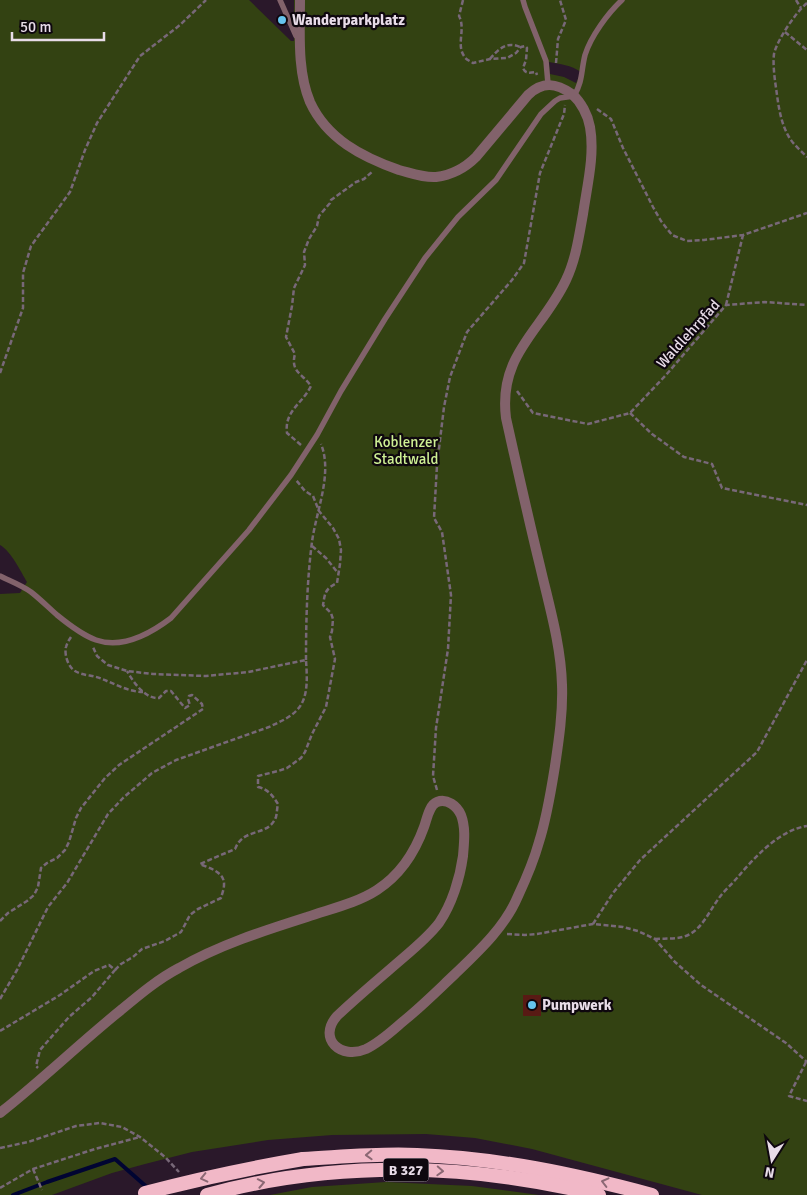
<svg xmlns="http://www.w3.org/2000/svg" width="807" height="1195" viewBox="0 0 807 1195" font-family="Signika,sans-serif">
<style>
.green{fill:#334212;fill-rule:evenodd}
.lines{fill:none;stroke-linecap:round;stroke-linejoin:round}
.stream{stroke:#000432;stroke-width:4}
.building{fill:#581a14}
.path{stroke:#786878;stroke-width:2.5;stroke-dasharray:5 2.5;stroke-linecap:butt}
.service{stroke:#82626b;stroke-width:5.5}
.minor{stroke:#82626b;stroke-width:10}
.trunk{stroke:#f1b8c7;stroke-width:14}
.trunk-bridge{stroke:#f1b8c7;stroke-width:14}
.oneway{stroke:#8b6874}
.poi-dot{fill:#66c4ef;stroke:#0e070e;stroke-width:2}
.labels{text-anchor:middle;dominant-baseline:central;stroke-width:4.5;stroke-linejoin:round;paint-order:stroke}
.shield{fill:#0e070e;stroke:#a79ca7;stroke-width:1}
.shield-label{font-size:14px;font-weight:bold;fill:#e8dce8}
.poi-label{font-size:15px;font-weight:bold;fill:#e8dce8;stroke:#0e070e;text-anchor:start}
.street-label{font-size:15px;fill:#e8dce8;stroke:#0e070e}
.park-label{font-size:15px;fill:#cef094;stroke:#0e070e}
</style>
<rect width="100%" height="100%" fill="#2a182a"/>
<g class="green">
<path d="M0 0H249L291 41H294V0H807V1195H702L532 1149 475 1138 426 1134 332 1135 268 1140 192 1152 145 1164 112 1173 52 1195H0V594L20 593 27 582C21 572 11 551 0 545ZM549 62C560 64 571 65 581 72L576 83 564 77 550 74Z"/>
<polygon points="386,1182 472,1186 539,1195 270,1195 312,1187"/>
</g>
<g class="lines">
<polyline class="stream" points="13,1195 47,1182 115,1159 149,1189"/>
</g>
<rect class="building" x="523" y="995" width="18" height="21"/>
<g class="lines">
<g class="path">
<path d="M463 0 459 16C466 29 456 44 464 56 465 59 470 61 473 63L490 59 507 58 516 53 521 47 525 46 527 48 526 60 523 68C525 74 530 73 536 72L537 75"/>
<polyline points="796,0 801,8"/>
<path d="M807 3C796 12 777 40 774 54 773 63 774 72 775 81 778 100 779 120 789 137 793 144 801 151 807 157"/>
<polyline points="785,32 807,50"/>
<path d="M490 59C498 49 507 41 520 47"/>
<polyline points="556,63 558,39 566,20 560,0"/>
<polyline points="597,109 611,119 623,148 653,207 661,221 672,235 687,241 704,240 743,235 807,213"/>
<polyline points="726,305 743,235"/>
<polyline points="0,373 23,308 23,273 31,246 70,192 85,150 97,123 140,56 180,25 206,0"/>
<polyline points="517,391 533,413 588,424 630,413 666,375 726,305 765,302 807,305"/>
<polyline points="630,413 652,434 684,457 712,464 722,488 807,505"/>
<path d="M301 445 287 433C284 411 303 403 311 386 303 374 290 372 295 354L286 337 292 306 294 288 305 265 304 252 309 239 317 226 319 216 330 203 331 200 356 182 364 179 373 171"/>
<polyline points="312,546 326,558 338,573"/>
<path d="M71 637C69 640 67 643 66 647 64 654 68 667 75 671 83 676 94 675 102 679 115 684 129 692 143 692"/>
<path d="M306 660C306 621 307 580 312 542 316 511 333 474 321 444"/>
<polyline points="437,790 433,776 436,728 448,649 451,595 442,532 434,518 437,465 444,407 450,377 467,332 512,280 524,263 540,173 564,114 565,105"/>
<path d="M0 921 8 913 27 901 34 895 38 887 41 868 47 863 57 858 65 850 69 842 76 818 81 808 105 778 119 765 203 709 202 704 192 695 189 696 188 699 190 705 185 708 171 691H166L159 698C145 699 134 683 127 671"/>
<polyline points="593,924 613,893 640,860 757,752 807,660"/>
<polyline points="507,934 525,935 537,934 593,924 623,927 638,931 655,939 675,962 701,985 786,1043 807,1062"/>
<path d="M655 939C667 938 680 940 690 934 703 927 710 910 719 898 724 891 731 885 737 878 754 858 779 830 807 826"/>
<path d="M115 970 121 964 133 957 142 949 165 941 181 932 190 915 198 909 221 898C222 894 224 889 224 885 225 872 209 868 200 864L235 849C236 847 237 844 239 842 249 829 269 835 276 817 277 813 277 808 278 804 273 796 268 789 258 787V776L278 771 287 768 301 758 305 752 312 734 326 707 335 659 330 637 332 631 333 619 331 613 323 605C325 593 325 589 337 583L340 564 341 550 339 539 333 528 319 511 313 496 305 491 296 480"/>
<path d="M0 999 17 970 48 907 67 883 108 814 123 798 152 773 176 760 269 727C279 722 290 718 297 710 309 698 307 676 306 660L248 672 206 676 153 674 127 671 108 665 97 656 93 647"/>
<polyline points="0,1031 60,995 94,971 109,965 115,970 92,997 69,1017 40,1050 36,1066 38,1068"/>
<polyline points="806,1062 789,1096 807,1101"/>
<polyline points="0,1148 28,1142 76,1126 100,1123 122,1127 140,1137 165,1157 179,1172"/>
<polyline points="33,1169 42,1190"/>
<polyline points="0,1188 33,1169 95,1149 140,1137"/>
</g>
<g class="service">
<polyline points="280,0 296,36 300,36"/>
<polyline points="523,0 525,7 546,61 548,84"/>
<path d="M0 576C10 581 21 585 31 592 40 599 48 607 57 615 68 624 82 635 96 640 122 649 150 634 171 618L249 530 291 475 317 435 341 391 385 319 425 258 458 217 496 180 541 114 555 101 560 98 574 96C583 81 581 71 585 55 591 36 608 13 622 0"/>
</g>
<path class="minor" d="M0 1113C42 1080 80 1043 121 1010 139 995 158 979 179 968 219 945 263 931 307 917 330 909 357 903 377 890 400 875 415 852 424 827 427 819 429 805 437 802 447 798 457 806 461 815 466 828 464 843 463 856 460 878 452 904 439 923 429 936 416 947 403 958 381 977 358 996 337 1016 317 1039 341 1060 366 1049 381 1042 394 1029 406 1019 423 1005 439 989 455 974 479 951 505 927 518 896 526 879 534 860 539 842 547 817 551 791 555 766 559 739 563 712 562 685 561 645 549 605 540 566 528 517 517 467 506 418 498 354 542 331 566 280 576 259 579 236 583 214 587 186 595 155 590 127 588 115 581 102 572 94 556 83 543 81 528 95L476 157C465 168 452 175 436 177 423 178 411 173 399 170 362 157 327 139 310 102 297 71 300 33 300 0"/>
<g class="trunk">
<path d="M303 1159C341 1157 379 1153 417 1155 498 1158 574 1174 652 1195"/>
<path d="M207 1195C334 1160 472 1163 599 1195"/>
</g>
<path class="trunk-bridge" d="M145 1193C198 1179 250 1168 303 1159"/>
</g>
<defs><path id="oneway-chevron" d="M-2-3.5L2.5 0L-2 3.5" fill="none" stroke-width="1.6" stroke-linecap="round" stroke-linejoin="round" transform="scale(1.25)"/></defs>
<g class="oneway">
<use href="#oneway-chevron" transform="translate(369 1155) rotate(178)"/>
<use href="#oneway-chevron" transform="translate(440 1171) rotate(3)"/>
<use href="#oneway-chevron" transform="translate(204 1178) rotate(167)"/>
<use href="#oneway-chevron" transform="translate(605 1182) rotate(-166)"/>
<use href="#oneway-chevron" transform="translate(261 1183) rotate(-11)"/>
</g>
<g class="poi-dot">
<circle cx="282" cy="20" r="5"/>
<circle cx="532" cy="1005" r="5"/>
</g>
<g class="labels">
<rect class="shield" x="383.5" y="1158.5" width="45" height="23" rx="4"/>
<g class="shield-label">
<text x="406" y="1170">B 327</text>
</g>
<g class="poi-label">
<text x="292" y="20">Wanderparkplatz</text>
<text x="542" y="1005">Pumpwerk</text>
</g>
<g class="street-label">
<text transform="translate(688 334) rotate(-48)">Waldlehrpfad</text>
</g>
<g class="park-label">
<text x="406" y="442">Koblenzer<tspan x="406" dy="17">Stadtwald</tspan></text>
</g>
</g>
<g transform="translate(772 1160) rotate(191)" stroke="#0e070e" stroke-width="4" paint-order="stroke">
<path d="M0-4L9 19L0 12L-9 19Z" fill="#e8dce8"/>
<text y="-8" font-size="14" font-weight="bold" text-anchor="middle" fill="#e8dce8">N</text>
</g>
<path d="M12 32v8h92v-8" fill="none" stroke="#e8dce8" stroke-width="2.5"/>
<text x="20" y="32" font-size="15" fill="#e8dce8" stroke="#0e070e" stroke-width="4" paint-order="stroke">50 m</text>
</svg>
